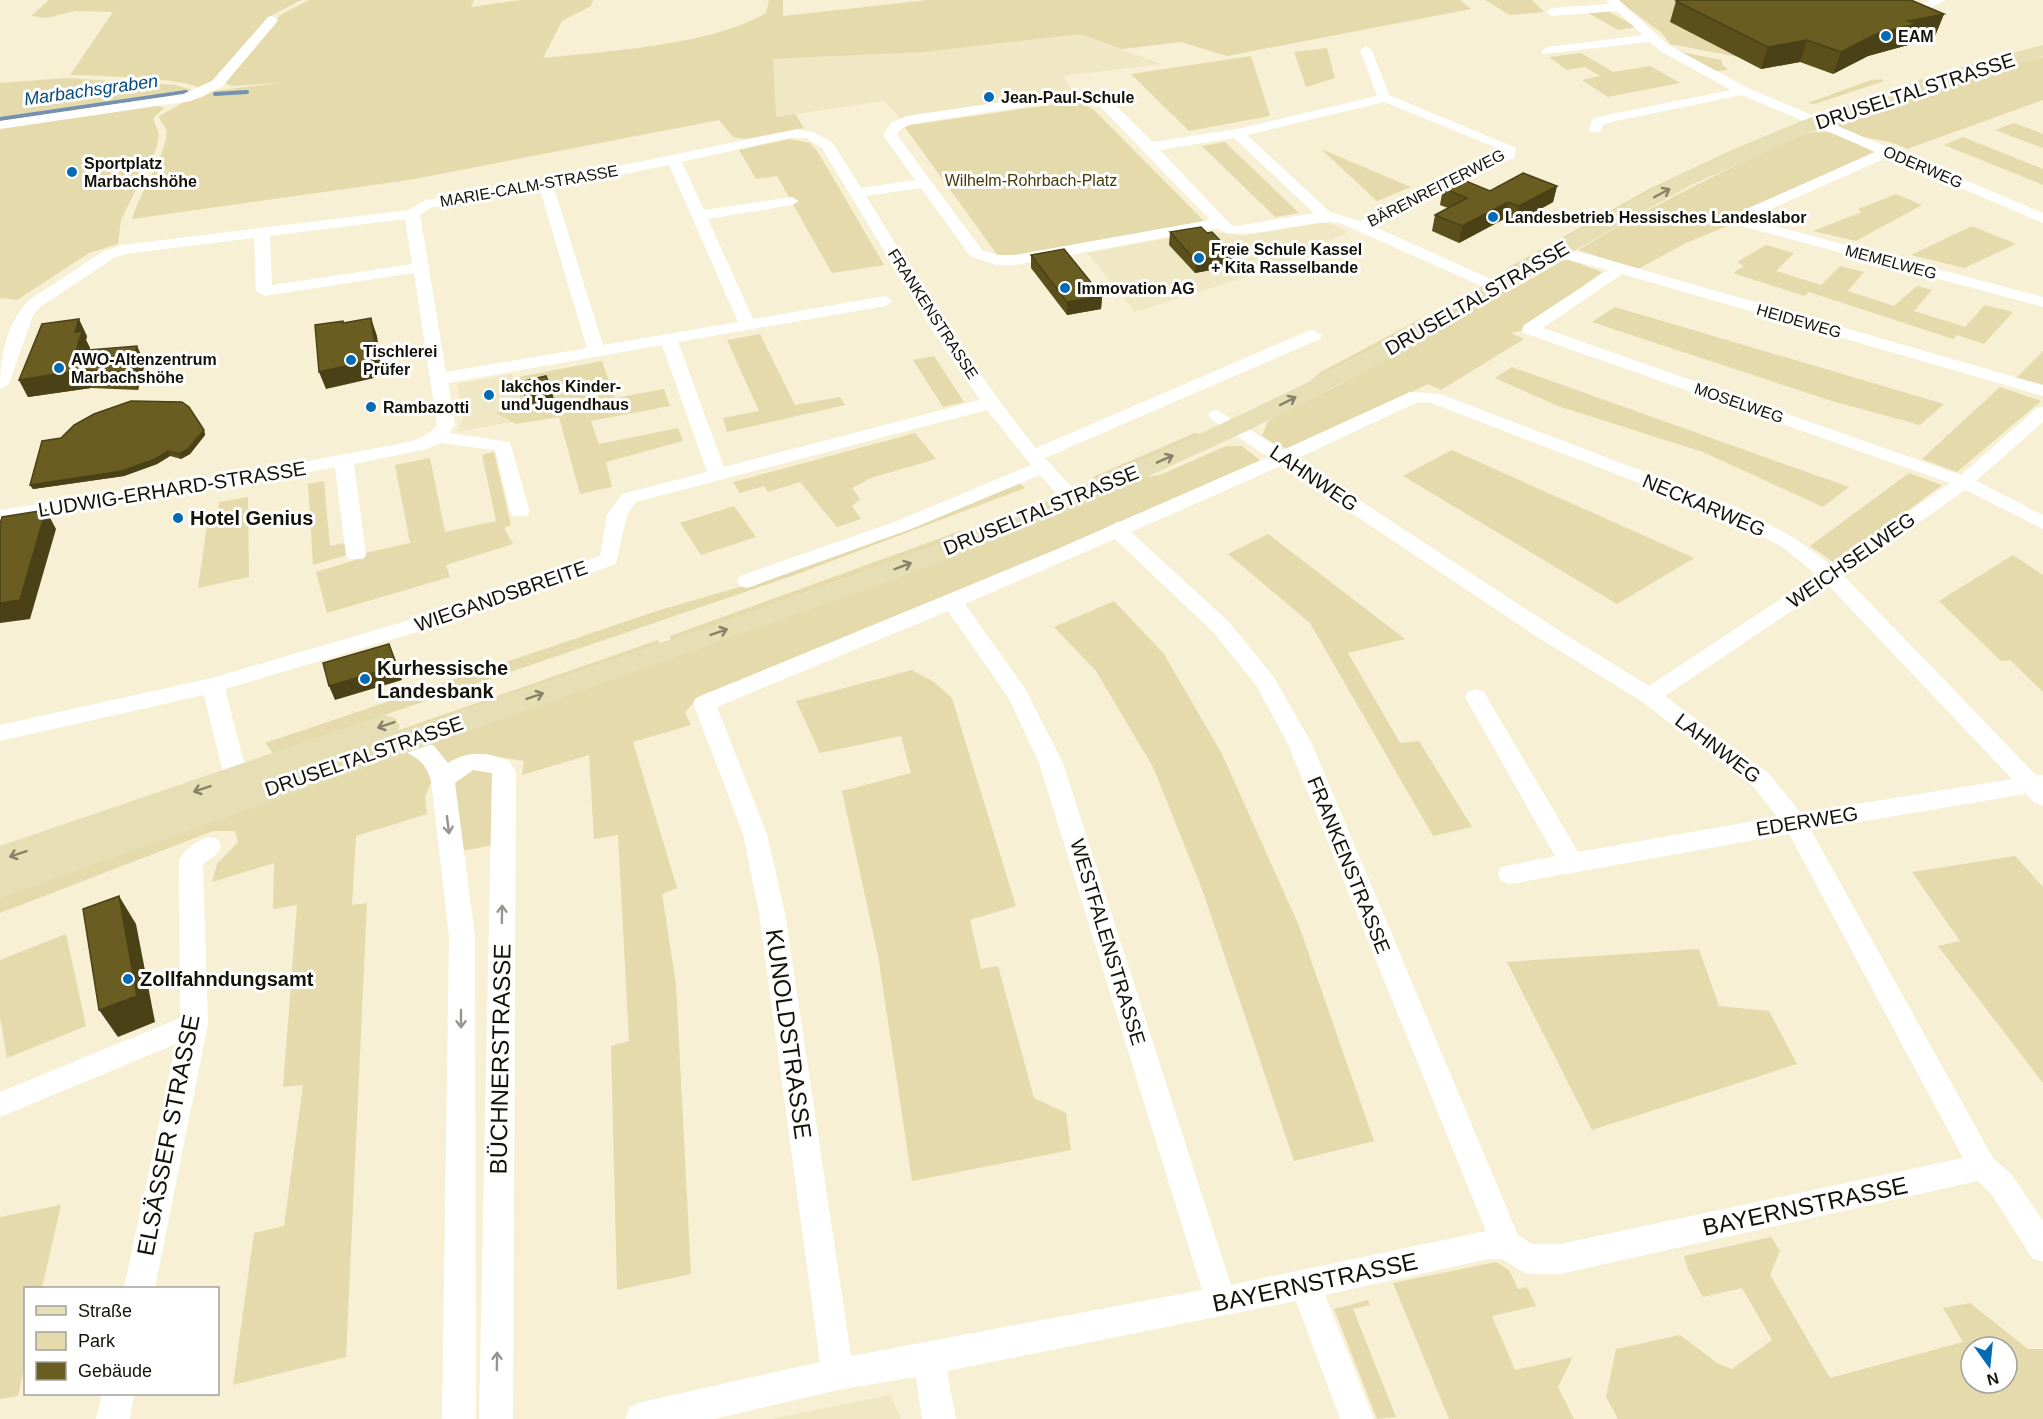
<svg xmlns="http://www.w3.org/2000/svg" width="2043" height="1419" viewBox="0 0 2043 1419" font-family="Arial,sans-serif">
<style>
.built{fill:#f0e8c4}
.green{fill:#e4daac;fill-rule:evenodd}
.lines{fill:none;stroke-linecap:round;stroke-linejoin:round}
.stream{stroke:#7492af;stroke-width:4}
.street{fill:#fff;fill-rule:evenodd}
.secondary{fill:#e6dfb6;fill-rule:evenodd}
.wall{fill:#5b501c}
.shaded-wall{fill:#4a4117}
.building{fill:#6a5d21;stroke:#4a4117;stroke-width:1.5}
.oneway{stroke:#888368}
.oneway2{stroke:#969590}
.poi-dot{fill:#036bb6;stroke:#fff;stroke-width:2}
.labels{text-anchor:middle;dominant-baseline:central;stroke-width:6;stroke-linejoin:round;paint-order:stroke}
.far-poi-label{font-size:16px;font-weight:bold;fill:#151309;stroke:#fff;text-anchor:start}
.far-street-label{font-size:16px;fill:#151309;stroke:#fff}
.far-park-label{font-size:16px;fill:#443907;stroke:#fff}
.far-water-label{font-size:18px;font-style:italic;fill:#034a80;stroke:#fff}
.street-label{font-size:20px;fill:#151309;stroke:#fff}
.poi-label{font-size:20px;font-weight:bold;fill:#151309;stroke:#fff;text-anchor:start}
.near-street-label{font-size:24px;fill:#151309;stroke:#fff}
</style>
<rect width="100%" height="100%" fill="#f7f0d4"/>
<g class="built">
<polygon points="1080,34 1161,64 1063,76 1076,94 901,119 884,101 776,117 772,59 924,52"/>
<polygon points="1320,223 1330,223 1348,232 1268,270 1135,312 1087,253 1206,231 1242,236"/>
<polygon points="512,374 523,407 495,413 511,422 457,432 463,418 457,384"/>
<polygon points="890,1395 901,1419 772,1419"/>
</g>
<g class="green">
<path d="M49 0H301L269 17 217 81 203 90C188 77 94 76 70 75L113 12 75 11 47 18 31 16Z"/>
<path d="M309 0H474L471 7 521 0H593L591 6 562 21 543 58C607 51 712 45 766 13L769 0H783V16L928 0H1460L1471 9 1227 56 1181 42 1122 49 1080 34 924 52 773 59 776 117 795 114 804 128 745 139 733 137 719 120 409 180 132 219C137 199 172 144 166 129 164 124 160 122 159 116L190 99 201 98 213 91 280 83 231 86 223 82 280 15Z"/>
<polygon points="1485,0 1532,0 1544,12 1510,15"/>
<polygon points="1617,0 1780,0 1671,22 1738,57 1670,44 1662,33"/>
<polygon points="1606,10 1636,27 1618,30 1588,13"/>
<polygon points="1327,48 1335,78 1306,87 1294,52"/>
<polygon points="1681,52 1722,60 1722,64 1728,70 1716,71"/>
<polygon points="1581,53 1613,72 1650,66 1680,83 1608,97 1582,80 1600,76 1585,67 1567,70 1549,57"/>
<polygon points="1251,56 1270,116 1189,131 1131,74"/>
<path d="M2043 57V100L1907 149C1884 136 1858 142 1837 125L1841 119C1908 95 1974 73 2043 57Z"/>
<polygon points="66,78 175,85 195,91 194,93 0,124 0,83"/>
<polygon points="1881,79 1884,81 1815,104 1808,103 1871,80"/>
<polygon points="1070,102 1081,102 1093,109 1204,221 1015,256 998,256 904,126"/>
<polygon points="155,105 164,108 153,118 159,135 157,147 121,220 118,244 89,253 17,300 0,298 0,126"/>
<polygon points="2014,123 2043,134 2043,148 1995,130"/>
<path d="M1822 131 1837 134 1874 152 1744 211 1731 219 1732 224 1686 243 1638 269 1578 250C1631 218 1685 190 1741 163 1766 151 1794 133 1822 131Z"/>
<polygon points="1963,137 2043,169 2043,185 1944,145"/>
<polygon points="790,139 810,143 818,152 884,265 832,273 777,176 756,179 739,150"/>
<polygon points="1225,142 1299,213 1275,217 1202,146"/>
<polygon points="1747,143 1511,271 1506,269 1649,189"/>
<polygon points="1321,149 1411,187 1377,201"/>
<polygon points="1896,194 1922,205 1856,241 1813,231 1862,212 1858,209"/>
<polygon points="1972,226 2016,244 1964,268 1911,255"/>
<polygon points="1766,245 1794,253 1776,271 1821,285 1840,266 1864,272 1848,291 1894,306 1917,286 1932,290 1914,311 1965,327 1985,305 2013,312 1984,344 1957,335 1953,339 1809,292 1804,296 1733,273 1744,266 1737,262"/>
<polygon points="1569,260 1602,272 1524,330 1511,333 1524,339 1441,390 1428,384 1292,449 1277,446 1262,436 1267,423 1274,416 1341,384 1504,291 1510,291 1562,261"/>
<polygon points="1615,307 1944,404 1920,425 1832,401 1592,322"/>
<polygon points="1422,318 1415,327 1309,382 1321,372"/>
<polygon points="760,334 795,405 840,397 845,405 727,432 723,418 759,411 727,340"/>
<polygon points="2043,351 2043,386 2016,378"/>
<polygon points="934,356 964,402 943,407 913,360"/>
<polygon points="602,361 615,398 664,389 670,406 591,421 599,444 678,428 683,441 606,462 612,487 580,494 559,417 516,424 495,413 523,406 513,378"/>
<polygon points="1512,367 1849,487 1823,507 1703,452 1558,406 1495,378"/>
<polygon points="2000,387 2041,401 1957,472 1922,459"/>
<polygon points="915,433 936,459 871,478 852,488 860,499 852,506 861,519 837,527 800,482 768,492 764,486 740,493 733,482"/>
<polygon points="1195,433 1200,434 1098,481 1093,477"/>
<polygon points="1226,446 1242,446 1262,462 1124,526 1118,521 1101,531 941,599 700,696 685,712 691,725 633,742 677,888 662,894 676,985 691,1274 617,1290 611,1046 629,1041 618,835 594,839 589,755 522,775 524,761 479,754 432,780 425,797 427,814 356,836 352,905 367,903 346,1357 233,1385 254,1233 284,1226 303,1085 283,1087 297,905 273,909 274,863 212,882 217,864 238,842 235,831 213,831 0,913 0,895 1144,477 1160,475"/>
<polygon points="1452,450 1694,558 1617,604 1403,476"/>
<polygon points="494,452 511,525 504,528 513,544 446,565 450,577 327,613 316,572 365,557 365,553 410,543 395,465 430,458 445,532 496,521 482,455"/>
<polygon points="1909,473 1942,485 1836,564 1810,546"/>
<polygon points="324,481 330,546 345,543 347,555 313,565 308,484"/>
<polygon points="1019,483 1025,488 792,576 273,753 265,743 660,610 743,586"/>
<polygon points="248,497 249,577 198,588 207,525 217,523 219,502"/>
<polygon points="734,506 756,537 701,555 680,523"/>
<polygon points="963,530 949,541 671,641 670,636"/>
<polygon points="1268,534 1405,639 1348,653 1400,743 1419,741 1472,827 1433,836 1310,623 1228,554"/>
<polygon points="2013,555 2043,575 2043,692 2010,660 2001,661 1939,601"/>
<polygon points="1114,601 1164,654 1222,754 1299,926 1374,1141 1294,1161 1202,889 1153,767 1096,671 1054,627"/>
<polygon points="658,640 659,645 269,781 267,776"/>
<polygon points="912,670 934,682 952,698 1016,906 970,920 981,969 998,966 1034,1098 1066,1113 1071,1150 912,1181 878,955 842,791 911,773 901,736 820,753 796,701"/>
<polygon points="501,767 503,843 452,853 451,772"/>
<polygon points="2015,856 2043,887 2043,1083 1938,946 1960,941 1912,872"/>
<polygon points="66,934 86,1026 7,1058 0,1017 0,960"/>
<polygon points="1699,949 1719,1006 1769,1011 1797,1064 1592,1130 1507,962"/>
<polygon points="61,1205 42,1288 26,1288 25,1363 18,1396 0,1399 0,1217"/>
<path d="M1771 1237 1780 1251 1770 1275 1830 1378 1963 1342 1943 1308 1970 1303 2028 1349H2043V1419H1618L1606 1397 1616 1349 1680 1335 1717 1363 1732 1369 1772 1340 1742 1288 1703 1297 1688 1270 1684 1256ZM1971 1347H2007V1383H1971Z"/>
<polygon points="1496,1262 1509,1270 1518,1289 1527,1287 1536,1306 1492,1316 1515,1370 1573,1357 1558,1387 1574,1419 1449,1419 1393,1283"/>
<polygon points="1368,1300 1370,1305 1353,1309 1396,1417 1377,1419 1334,1309"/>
</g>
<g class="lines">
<g class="stream">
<polyline points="215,94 247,92"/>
<polyline points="0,119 186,92"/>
</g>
<g class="street">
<polygon points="1606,0 1619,0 1668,45 1748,88 2043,213 2043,223 1888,157 1748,219 2043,297 2043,307 1734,224 1731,221 1737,213 1876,152 1742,95 1611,122 1603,125 1601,132 1591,132 1589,129 1592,120 1602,116 1731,90 1660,51 1650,42 1543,54 1541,51 1547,47 1643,35 1617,11 1552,16 1546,12 1552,8 1610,4"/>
<polygon points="1930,0 1946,0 1914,16 1904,13"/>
<polygon points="272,16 278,20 276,23 222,87 191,101 0,129 0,121 183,94 212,81 268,17"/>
<path d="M1366 46 1372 50 1389 95 1516 148 1514 158 1440 190 1373 226 1502 284 1504 287 1502 290H1490L1340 223C1312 218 1234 245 1218 228L1015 265H996L970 256 921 188 866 196C919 283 972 369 1036 448L1308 331 1314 330 1322 335 1320 339 1045 458 1080 496 1083 500 1080 504H1066L1040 475 911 529 747 588 740 586 737 581 740 576 897 521 1031 465 987 410 636 502 627 515 616 564 451 622 225 689 253 797 249 803 241 806 233 803 229 797 204 695 0 741V725L212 678 437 612 600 556 607 515 622 494 707 472 662 345 448 383 455 425 449 433 510 442 530 512 527 516H513L510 512 495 450 440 443 427 449 354 464 366 555 363 559H349L346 555 335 467 255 483 0 522V510L255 471 398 444C414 441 426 438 437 425L414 273 264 296 256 291 254 238 125 254 114 258 40 307 33 315 9 384 0 389C0 358 6 325 28 301L102 252 122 245 408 210 426 200 546 181 798 129 813 132 832 142 861 188 915 180 883 135 891 123 907 116 1068 92 1100 94 1105 95 1153 142 1237 129 1377 96 1360 50ZM1068 100 1096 102 1210 220 1015 255H998L982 250 897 135 901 129 911 124ZM1384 102 1502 150V153L1430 184 1360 221 1330 212 1247 135ZM788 138H806L822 148 932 330 980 400 724 467 678 342 885 306 893 301 885 296 753 319 708 219 792 205 799 201 792 197 704 210 682 162ZM1234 138 1314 213 1236 226 1231 225 1160 150ZM669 165 738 322 603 345 554 188ZM540 190 587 348 446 372 420 215 430 208ZM405 219 412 264 272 285 270 236Z"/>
<path d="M1556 247 1591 255 2043 385V396L1622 274 1543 328 1961 475 2037 408 2043 407V422L1976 481 2043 515V529L1965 490 1844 576 2036 775H2043V806L2035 803 2026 794 1811 830 1993 1158 2012 1175 2043 1221V1262L2032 1258 1992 1195 1978 1181 1560 1274H1527L1502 1259H1488L1325 1295 1374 1419H1340L1296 1301 947 1371 956 1419H922L916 1377 838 1390 714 1419H625L630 1407 642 1402 820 1362 759 913 743 834 693 703 696 698 1055 550 1268 457 1211 419 1208 415 1211 411 1217 410 1283 450 1410 392 1440 394 1737 507 1796 539 1831 565 1950 483 1524 333 1522 329 1524 325 1608 270 1550 255 1548 252ZM1418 402 1431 403 1723 515 1782 547 1817 575 1649 686 1555 628 1296 459ZM1281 466 1539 638 1641 701 1753 786 1777 817 1578 852 1484 692 1476 689 1468 692 1465 697 1555 856 1501 867 1498 874 1501 881 1510 884 1789 834 1963 1158 1560 1244H1532L1518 1235 1312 744 1273 676 1229 622 1131 532ZM1115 539 1213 632 1256 685 1288 744 1486 1231 1231 1285 1063 763 1026 690 965 604ZM1829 586 2012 779 1801 813 1769 774 1665 696ZM948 611 1008 697 1039 763 1202 1290 851 1356 785 913 767 834 717 707Z"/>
<path d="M407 733 434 746 448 763C469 750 487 752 509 761L516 772 513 1419H479L492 773 473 770 455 783 475 936 476 1419H442L449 936 431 781C423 752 406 759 396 741L399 735Z"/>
<path d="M209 837 218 839 221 846 218 853 203 864 208 1024 155 1288H124L176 1044 0 1117V1092L180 1018 179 860C185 849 197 840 209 837Z"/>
<polygon points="102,1394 134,1394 130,1419 96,1419"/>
</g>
<path class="secondary" d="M2043 45V56L1911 95 1825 126 1689 186 1540 270 1397 355 1245 432 1083 506 898 578 0 898V846L384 715 395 718 400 726 396 733C676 636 962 549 1229 420 1280 396 1333 371 1382 344 1479 290 1573 230 1672 179 1787 120 1918 77 2043 45Z"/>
</g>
<g class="wall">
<polygon points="1676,1 1944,14 1935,36 1909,41 1908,45 1868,56 1833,74 1800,62 1761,69 1670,22"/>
<polygon points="1557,186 1553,202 1515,223 1504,219 1459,243 1432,231 1435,215 1448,208 1440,205 1443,188 1490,191"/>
<polygon points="1170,232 1207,233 1233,254 1232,266 1195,273 1169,245"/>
<polygon points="1031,255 1102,296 1101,309 1067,315 1031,268"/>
<polygon points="87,336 86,340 90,348 89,350 145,363 138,390 91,388 28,397 19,380"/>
<polygon points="520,382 554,400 528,406"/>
<polygon points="204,430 205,435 190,454 181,459 170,456 157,464 124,476 33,489 30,485 61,438"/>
</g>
<g class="shaded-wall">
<polygon points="1944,14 1935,36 1909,41 1908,45 1868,56 1833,74 1841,52 1876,34 1908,21"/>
<polygon points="1807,40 1800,62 1761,69 1768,47"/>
<polygon points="1557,186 1553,202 1515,223 1519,206"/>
<polygon points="1508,202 1504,219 1459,243 1462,226"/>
<polygon points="1233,254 1232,266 1195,273 1196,261"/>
<polygon points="1102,296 1101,309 1067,315 1067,302"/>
<polygon points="371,318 377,336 383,376 326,389 319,372"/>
<polygon points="79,319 87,336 86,340 90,348 85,369 76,351 75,332"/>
<polygon points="137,346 145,363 138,390 130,372"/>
<polygon points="82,370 91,388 28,397 19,380"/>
<polygon points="552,391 554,400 528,406 526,397"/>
<polygon points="204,430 205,435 190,454 181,459 179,454"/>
<polygon points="168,451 170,456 157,464 124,476 33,489 30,485"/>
<polygon points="46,510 56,529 30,619 0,623 0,603"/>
<polygon points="389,644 402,680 335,700 329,686"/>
<polygon points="119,896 136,924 155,1022 118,1037 99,1010"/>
</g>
<g class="building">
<polygon points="1679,0 1911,0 1944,14 1908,21 1916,24 1876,34 1841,52 1807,40 1768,47 1676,1"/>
<polygon points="1523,173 1557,186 1519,206 1508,202 1462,226 1435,215 1467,198 1443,188 1461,179 1490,191"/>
<polygon points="1201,227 1207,233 1212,232 1233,254 1196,261 1170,232"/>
<polygon points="1064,249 1102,296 1067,302 1031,255"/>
<polygon points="371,318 377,359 319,372 315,325 343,321 343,323"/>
<polygon points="79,319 75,332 82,331 76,351 137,346 130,372 82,370 19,380 42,324"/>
<polygon points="546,376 552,391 526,397 520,382"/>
<polygon points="131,401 182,402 189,407 204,430 188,449 179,454 168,451 155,459 122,471 30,485 42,441 61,438 74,425 94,414"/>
<polygon points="46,510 20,600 0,603 0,524 2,517"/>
<polygon points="389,644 397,666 329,686 323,663"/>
<polygon points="119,896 137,996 99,1010 83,909"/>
</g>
<defs><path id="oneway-shaft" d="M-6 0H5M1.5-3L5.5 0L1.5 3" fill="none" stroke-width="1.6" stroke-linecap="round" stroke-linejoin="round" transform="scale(1.5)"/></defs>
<g class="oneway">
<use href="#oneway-shaft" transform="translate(1662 193) rotate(-28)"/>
<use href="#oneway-shaft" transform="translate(1288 401) rotate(-27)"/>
<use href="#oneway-shaft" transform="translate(1165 459) rotate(-24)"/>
<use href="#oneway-shaft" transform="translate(903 566) rotate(-21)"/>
<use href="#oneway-shaft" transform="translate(719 632) rotate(-19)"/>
<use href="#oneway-shaft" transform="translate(535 696) rotate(-19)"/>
<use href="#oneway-shaft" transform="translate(386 725) rotate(161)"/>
<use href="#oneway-shaft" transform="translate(202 789) rotate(161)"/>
<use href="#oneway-shaft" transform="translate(18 854) rotate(161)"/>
</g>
<g class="oneway2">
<use href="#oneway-shaft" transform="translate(448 825) rotate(83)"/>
<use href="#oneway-shaft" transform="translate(502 914) rotate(-89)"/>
<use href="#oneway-shaft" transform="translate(461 1019) rotate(90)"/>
<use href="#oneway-shaft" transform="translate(497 1361) rotate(-89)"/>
</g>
<g class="poi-dot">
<circle cx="1886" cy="36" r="6"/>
<circle cx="989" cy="97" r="6"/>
<circle cx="72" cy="172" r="6"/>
<circle cx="1493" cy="217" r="6"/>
<circle cx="1199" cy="258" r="6"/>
<circle cx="1065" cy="288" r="6"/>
<circle cx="351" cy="360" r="6"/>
<circle cx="59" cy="368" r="6"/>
<circle cx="489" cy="395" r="6"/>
<circle cx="371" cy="407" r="6"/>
<circle cx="178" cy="518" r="6"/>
<circle cx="365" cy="679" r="6"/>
<circle cx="128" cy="979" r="6"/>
</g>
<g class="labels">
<g class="far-poi-label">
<text x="1898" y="36">EAM</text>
<text x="1001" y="97">Jean-Paul-Schule</text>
<text x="84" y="163">Sportplatz<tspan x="84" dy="18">Marbachshöhe</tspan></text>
<text x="1505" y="217">Landesbetrieb Hessisches Landeslabor</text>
<text x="1211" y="249">Freie Schule Kassel<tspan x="1211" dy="18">+ Kita Rasselbande</tspan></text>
<text x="1077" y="288">Immovation AG</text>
<text x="363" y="351">Tischlerei<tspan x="363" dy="18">Prüfer</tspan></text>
<text x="71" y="359">AWO-Altenzentrum<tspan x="71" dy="18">Marbachshöhe</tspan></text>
<text x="501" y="386">Iakchos Kinder-<tspan x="501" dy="18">und Jugendhaus</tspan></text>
<text x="383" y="407">Rambazotti</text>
</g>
<g class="far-street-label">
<text transform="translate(1923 167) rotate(23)">ODERWEG</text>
<text transform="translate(529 186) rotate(-10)">MARIE-CALM-STRASSE</text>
<text transform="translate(1436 188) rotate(-27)">BÄRENREITERWEG</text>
<text transform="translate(1891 262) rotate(15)">MEMELWEG</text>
<text transform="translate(933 314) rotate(57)">FRANKENSTRASSE</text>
<text transform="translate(1799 321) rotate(16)">HEIDEWEG</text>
<text transform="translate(1739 403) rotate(19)">MOSELWEG</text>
</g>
<g class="far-park-label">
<text x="1031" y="180">Wilhelm-Rohrbach-Platz</text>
</g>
<g class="far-water-label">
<text transform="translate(91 90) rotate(-8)">Marbachsgraben</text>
</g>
<g class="street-label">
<text transform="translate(1915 91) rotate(-18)">DRUSELTALSTRASSE</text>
<text transform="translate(1477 298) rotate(-30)">DRUSELTALSTRASSE</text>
<text transform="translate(1314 478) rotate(34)">LAHNWEG</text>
<text transform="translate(172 489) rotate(-9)">LUDWIG-ERHARD-STRASSE</text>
<text transform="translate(1704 505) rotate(23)">NECKARWEG</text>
<text transform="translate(1041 510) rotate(-22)">DRUSELTALSTRASSE</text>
<text transform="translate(1851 560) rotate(-35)">WEICHSELWEG</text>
<text transform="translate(501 596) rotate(-19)">WIEGANDSBREITE</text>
<text transform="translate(1718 748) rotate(37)">LAHNWEG</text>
<text transform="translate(364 756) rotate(-19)">DRUSELTALSTRASSE</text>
<text transform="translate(1807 821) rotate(-9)">EDERWEG</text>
<text transform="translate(1349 865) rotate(68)">FRANKENSTRASSE</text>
<text transform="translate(1108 942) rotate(73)">WESTFALENSTRASSE</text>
</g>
<g class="poi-label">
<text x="190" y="518">Hotel Genius</text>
<text x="377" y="668">Kurhessische<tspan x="377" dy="23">Landesbank</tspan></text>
<text x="140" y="979">Zollfahndungsamt</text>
</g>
<g class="near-street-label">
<text transform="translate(789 1034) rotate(82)">KUNOLDSTRASSE</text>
<text transform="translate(500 1059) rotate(-89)">BÜCHNERSTRASSE</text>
<text transform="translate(168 1135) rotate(-79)">ELSÄSSER STRASSE</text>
<text transform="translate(1805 1206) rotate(-12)">BAYERNSTRASSE</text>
<text transform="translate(1315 1282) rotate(-12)">BAYERNSTRASSE</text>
</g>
</g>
<rect x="24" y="1287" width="195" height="108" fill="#ffffff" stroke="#a1a19d" stroke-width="1.5"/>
<rect x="36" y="1306" width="30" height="9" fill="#e6dfb6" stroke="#a1a19d" stroke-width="1.5"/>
<text x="78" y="1317" font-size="18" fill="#151309">Straße</text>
<rect x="36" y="1332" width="30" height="18" fill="#e4daac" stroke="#a1a19d" stroke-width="1.5"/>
<text x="78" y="1347" font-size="18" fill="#151309">Park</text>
<rect x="36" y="1362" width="30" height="18" fill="#6a5d21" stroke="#a1a19d" stroke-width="1.5"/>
<text x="78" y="1377" font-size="18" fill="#151309">Gebäude</text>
<g transform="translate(1989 1365) rotate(165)"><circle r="28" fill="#ffffff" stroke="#a1a19d" stroke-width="1.5"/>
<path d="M0-4.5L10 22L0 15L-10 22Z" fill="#036bb6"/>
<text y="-9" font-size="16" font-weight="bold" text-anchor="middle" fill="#151309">N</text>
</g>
</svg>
